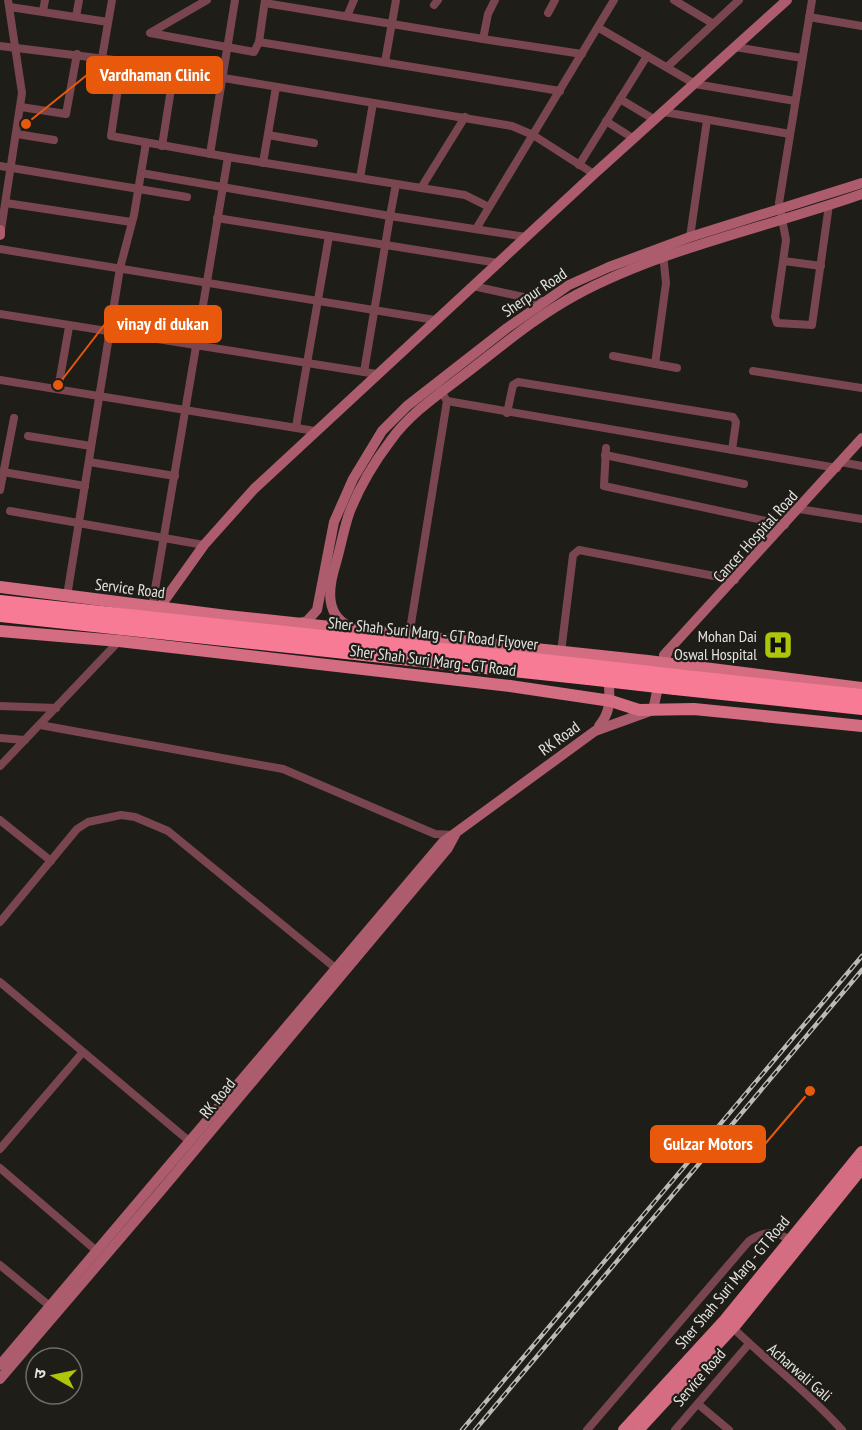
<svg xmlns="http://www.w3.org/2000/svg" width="862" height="1430" viewBox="0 0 862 1430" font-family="'PT Sans Narrow','Noto Sans Devanagari',sans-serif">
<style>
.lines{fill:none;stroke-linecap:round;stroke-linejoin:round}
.street{stroke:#794650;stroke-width:8}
.secondary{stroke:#ac5c6c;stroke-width:10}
.primary{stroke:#d46c82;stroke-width:12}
.highway{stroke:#f87b96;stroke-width:14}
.rail-casing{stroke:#bbbab6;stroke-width:4.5}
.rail{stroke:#1f1d18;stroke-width:2;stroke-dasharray:7;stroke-linecap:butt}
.highway-bridge{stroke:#f87b96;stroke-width:14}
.labels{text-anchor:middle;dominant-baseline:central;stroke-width:4.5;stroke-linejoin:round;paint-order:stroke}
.street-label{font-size:16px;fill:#e4e3e0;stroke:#1f1d18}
.poi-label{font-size:16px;fill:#e4e3e0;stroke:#1f1d18;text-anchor:end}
.leader{fill:none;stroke:#e8590c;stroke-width:2}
.callout-dot{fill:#e8590c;stroke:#1f1d18;stroke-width:2}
.callout{fill:#e8590c;stroke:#e8590c;stroke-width:2}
.callout-label{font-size:18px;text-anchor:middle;font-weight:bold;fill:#fff}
</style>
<rect width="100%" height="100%" fill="#1f1d18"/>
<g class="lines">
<g class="street">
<polyline points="207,0 150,33 254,52 259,42 265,0"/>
<polyline points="495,0 488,14 483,39 582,54"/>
<polyline points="674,0 712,23"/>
<polyline points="812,0 779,203 786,240 775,317 777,323 812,325 829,205"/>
<polyline points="265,3 483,39"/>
<polyline points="434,5 438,0"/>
<polyline points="10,7 108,22"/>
<polyline points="43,11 45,0"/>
<polyline points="548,13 555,0"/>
<polyline points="347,16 354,0"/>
<polyline points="76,17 79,0"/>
<polyline points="809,17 862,26"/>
<polyline points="599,28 695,84 795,101"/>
<polyline points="259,42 560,91"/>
<polyline points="0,46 122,61 111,136 228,157 152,607"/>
<polyline points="735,47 802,58"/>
<polyline points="102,58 112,0"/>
<polyline points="122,61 512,126 533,135 594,174"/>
<polyline points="385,62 396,0"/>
<polyline points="667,67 739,0"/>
<polyline points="620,99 655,120"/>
<polyline points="21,107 66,114 77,54"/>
<polyline points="664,112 790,134"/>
<polyline points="606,121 634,139"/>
<polyline points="17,134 54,140"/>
<polyline points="268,135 314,143"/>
<polyline points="162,146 174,70"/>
<polyline points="210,154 235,0"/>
<polyline points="228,157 465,195 489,207"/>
<polyline points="263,163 276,87"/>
<polyline points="579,165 647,56"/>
<polyline points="0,166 187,197"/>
<polyline points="141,173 390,216 396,184"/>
<polyline points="360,178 373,103"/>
<polyline points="421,188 465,117"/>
<polyline points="6,203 131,222"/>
<polyline points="217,218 498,263"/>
<polyline points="476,229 614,0"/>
<polyline points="1,230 22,93 8,0"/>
<polyline points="690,237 707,120"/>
<polyline points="0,249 435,320"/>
<polyline points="784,261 821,266"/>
<polyline points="473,286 542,301"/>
<polyline points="0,314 364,372"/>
<polyline points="613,356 677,368"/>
<polyline points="655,364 666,283 663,254"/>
<polyline points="753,371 862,388"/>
<polyline points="377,374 364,372 390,216 526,237"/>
<polyline points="0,380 315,431"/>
<polyline points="58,389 69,327"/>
<polyline points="447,401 837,468"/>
<polyline points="507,413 513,385 518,382 733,417 736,422 732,450"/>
<polyline points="296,427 329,236"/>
<polyline points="28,436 91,446"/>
<polyline points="606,448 604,486 785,525"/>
<polyline points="605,455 744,484"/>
<polyline points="89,462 175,476"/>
<polyline points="841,462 862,466"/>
<polyline points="3,472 85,486"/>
<polyline points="0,490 14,418"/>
<polyline points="799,509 862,519"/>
<polyline points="10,511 204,545"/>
<polyline points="67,596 120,268 134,215 146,143"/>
<polyline points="409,636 447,401 439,388"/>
<polyline points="561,652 573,555 579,550 735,580"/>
<polyline points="0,706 56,708"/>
<polyline points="40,725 283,769 435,834 453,835"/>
<polyline points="0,738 25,740"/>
<polyline points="0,766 119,641"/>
<polyline points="0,820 51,861"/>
<polyline points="0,922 77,829 88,822 121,815 135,817 168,831 339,971"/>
<polyline points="0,982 189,1141"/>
<polyline points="0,1149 83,1052"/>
<polyline points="0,1168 99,1253"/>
<polyline points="0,1265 52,1308"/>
<path d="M732 1327C768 1362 808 1392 842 1430"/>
<polyline points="698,1404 729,1430"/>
<path d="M587 1430 749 1241C764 1231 775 1230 790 1240"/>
<polyline points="675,1430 748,1345"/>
</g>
<g class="secondary">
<polyline points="0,230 0,235"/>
<polyline points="159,608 204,545 254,489 594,174 787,0"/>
<polyline points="299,623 307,621 317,610 334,522 353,479 382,431 407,406 507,328 569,285 609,267 690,237 862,183"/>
<path d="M353 628C324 617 328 588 336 563 341 546 344 527 350 511 360 486 375 461 391 440 411 412 442 392 469 371 503 345 537 316 576 295 663 248 769 227 862 194"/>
<polyline points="664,655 862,438"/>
<path d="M599 726C614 708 608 695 609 674"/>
<polyline points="0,1365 443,842 595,731 653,710 663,664 668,651"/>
<polyline points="0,1379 159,1193 448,848 455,835"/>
</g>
<g class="primary">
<polyline points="0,587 227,616 648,661 862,688"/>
<polyline points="0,631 119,641 510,686 611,701 639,710 694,709 862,726"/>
<polyline points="624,1430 725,1320 862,1152"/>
<polyline points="638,1430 736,1324 862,1168"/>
</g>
<g class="highway">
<polyline points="0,602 589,666"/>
<polyline points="0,615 588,678"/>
<polyline points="676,676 862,696"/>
<polyline points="675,688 862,708"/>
</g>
<g class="rail-casing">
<g id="rail">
<polyline points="462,1430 862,956"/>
<polyline points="475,1430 862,970"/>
</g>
</g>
<use href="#rail" class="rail"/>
<g class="highway-bridge">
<polyline points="589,666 676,676"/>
<polyline points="588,678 675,688"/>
</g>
</g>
<defs>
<g id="hospital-square" transform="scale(1.5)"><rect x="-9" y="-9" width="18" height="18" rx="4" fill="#afc508" stroke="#1f1d18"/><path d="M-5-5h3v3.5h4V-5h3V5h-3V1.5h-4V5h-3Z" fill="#111"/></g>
</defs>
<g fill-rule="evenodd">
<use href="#hospital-square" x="778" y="645"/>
</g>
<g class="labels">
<g class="street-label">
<text transform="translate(534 292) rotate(-34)">Sherpur Road</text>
<text transform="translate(755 536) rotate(-48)">Cancer Hospital Road</text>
<text transform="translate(130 588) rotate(7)">Service Road</text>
<text transform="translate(433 633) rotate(6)">Sher Shah Suri Marg - GT Road Flyover</text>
<text transform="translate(433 660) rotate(7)">Sher Shah Suri Marg - GT Road</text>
<text transform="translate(559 738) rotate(-36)">RK Road</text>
<text transform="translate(217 1098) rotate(-51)">RK Road</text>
<text transform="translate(732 1282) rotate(-50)">Sher Shah Suri Marg - GT Road</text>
<text transform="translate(800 1372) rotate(41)">Acharwali Gali</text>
<text transform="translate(699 1377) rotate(-49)">Service Road</text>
</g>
<g class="poi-label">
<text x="757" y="636">Mohan Dai<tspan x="757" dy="18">Oswal Hospital</tspan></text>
</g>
</g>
<path class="leader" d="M26 124L87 75M58 385L105 324M810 1091L765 1144"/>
<g class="callout-dot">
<circle cx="26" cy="124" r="6"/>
<circle cx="58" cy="385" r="6"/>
<circle cx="810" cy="1091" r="6"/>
</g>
<g class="callout">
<rect x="87" y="57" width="135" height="36" rx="6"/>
<rect x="105" y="306" width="116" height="36" rx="6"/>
<rect x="651" y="1126" width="114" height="36" rx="6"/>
</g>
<g class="callout-label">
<text x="155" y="81">Vardhaman Clinic</text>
<text x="163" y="330">vinay di dukan</text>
<text x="708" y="1150">Gulzar Motors</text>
</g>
<g transform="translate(54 1376) rotate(279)"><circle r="28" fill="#1f1d18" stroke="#6e6c68" stroke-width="1.5"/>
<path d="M0-4.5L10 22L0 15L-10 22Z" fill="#afc508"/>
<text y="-9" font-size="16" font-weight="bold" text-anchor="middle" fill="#e4e3e0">उ</text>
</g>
</svg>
